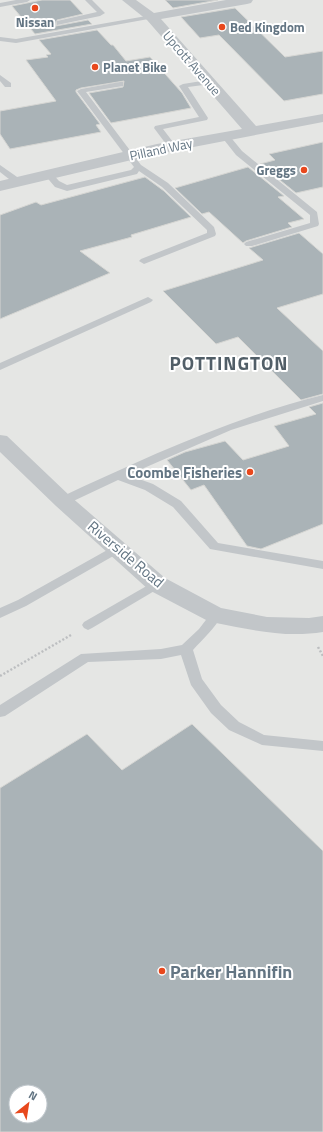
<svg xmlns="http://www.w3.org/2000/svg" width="323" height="1132" viewBox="0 0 323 1132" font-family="'Titillium Web',sans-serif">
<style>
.built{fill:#e5e6e4;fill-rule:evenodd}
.building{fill:#aab3b7;stroke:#d6d6d3;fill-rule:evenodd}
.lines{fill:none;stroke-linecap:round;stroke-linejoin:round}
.path{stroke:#bcbec0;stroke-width:2.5;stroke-dasharray:2 2;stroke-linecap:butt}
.lane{fill:#c2c6c9;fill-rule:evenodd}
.street{fill:#c2c6c9;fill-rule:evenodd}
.poi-dot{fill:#e8481d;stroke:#fff;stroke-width:1.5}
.labels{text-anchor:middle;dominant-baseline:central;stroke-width:4;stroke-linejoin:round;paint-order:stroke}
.far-poi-label{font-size:13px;font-weight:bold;fill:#637583;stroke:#fff;text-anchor:start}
.far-street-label{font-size:13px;fill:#637583;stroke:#fff}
.poi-label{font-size:15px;font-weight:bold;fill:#637583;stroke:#fff;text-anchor:end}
.street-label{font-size:15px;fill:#637583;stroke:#fff}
.near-poi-label{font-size:18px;font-weight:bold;fill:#637583;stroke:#fff;text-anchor:start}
.district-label{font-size:19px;font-weight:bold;letter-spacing:1px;fill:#515e67;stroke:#fff}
</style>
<rect width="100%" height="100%" fill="#f5f5f0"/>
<path class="built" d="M0 0H323V1132H0ZM16 1092H40V1116H16Z"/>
<g class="building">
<polygon points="42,0 70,0 83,14 57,20 56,26 88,20 92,24 35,34 12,6"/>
<polygon points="165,0 218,0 173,8"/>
<polygon points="235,8 285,57 323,51 323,94 284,101 219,35 200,38 181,17"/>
<polygon points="97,30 111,45 113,45 126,61 150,57 182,93 191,108 111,123 89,93 123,87 124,81 81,88 76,90 76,92 100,124 96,125 101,132 10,149 0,134 0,111 56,101 26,60 48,57 46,55 51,54 39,40"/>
<polygon points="323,142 323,187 296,193 260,164 275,160 269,154"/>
<polygon points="248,167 284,196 278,197 304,219 288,223 292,227 246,241 243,243 209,212 202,214 175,188"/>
<polygon points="145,177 164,191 191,217 131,235 132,237 80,251 110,273 0,319 0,215 36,202 41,205"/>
<polygon points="299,233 323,254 323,294 277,308 323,351 323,394 301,400 238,337 216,344 163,291 263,260 249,248"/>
<polygon points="323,403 323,524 261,549 247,546 204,485 191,490 167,460 185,452 225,441 243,460 289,446 274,426 316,414 309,407"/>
<path d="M192 724 323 851V1132H0V788L87 734 122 770ZM16 1092H40V1116H16Z"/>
</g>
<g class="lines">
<g class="path">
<polyline points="318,647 323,656"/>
<polyline points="0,676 71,635"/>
</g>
<g class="lane">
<polygon points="16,0 30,0 27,2 0,7 0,3"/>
<polygon points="85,0 92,0 105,13 100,16 57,25 57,21 97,12"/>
<polygon points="152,15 154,16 154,18 16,43 0,41 0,37 16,39"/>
<polygon points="0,75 11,83 11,87 5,87 0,81"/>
<polygon points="208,80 212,82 211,84 188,87 208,118 207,120 163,129 176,146 172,148 169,148 154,128 155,126 199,117 179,86 183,84"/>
<polygon points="120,82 123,82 123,86 86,92 141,165 168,183 214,227 216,234 215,236 144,264 139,261 141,259 207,233 207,230 162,187 139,171 137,174 67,191 55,187 44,174 45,172 51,172 59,181 67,185 131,170 134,167 77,91 81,89"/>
<polygon points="222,134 228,134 242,151 317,212 319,224 318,226 252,246 246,246 244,244 246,242 310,223 310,215 236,155 221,136"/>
<polygon points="0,165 20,179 21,181 20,183 14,183 0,172"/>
<polygon points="148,297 153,300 151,302 0,370 0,363"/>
<path d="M323 395V401L231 430 128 475 153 484 181 501 218 543 323 561V569L210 549 173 507 145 490 118 480 67 504H59L57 501 59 498C145 458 231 418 323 395Z"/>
<polygon points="118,544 122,545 124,548 122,551 26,606 0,618 0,608 18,600"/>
<polygon points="157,580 161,581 163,584 161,587 92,628 88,630 84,628 82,625 84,622"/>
<path d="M216 610 220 612 222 615C215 628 203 639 193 650L202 679 221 705 239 722 264 735 323 741V751L262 745 229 730 211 713 191 685 181 655 161 659 88 662 5 716 0 717V705L81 654 161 649 182 645 199 629 212 612Z"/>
</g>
<g class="street">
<polygon points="122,0 136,0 154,13 226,0 253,0 251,3 247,4 161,19 256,126 323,114 323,122 157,154 0,191 0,181 157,144 242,129 147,20"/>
<path d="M0 435 7 436 70 496 165 578 221 608 267 617 309 618 323 616V632C286 638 252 630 216 623L208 621 149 590 56 506 0 452Z"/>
</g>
</g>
<g class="poi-dot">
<circle cx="35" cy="8" r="4"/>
<circle cx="222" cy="27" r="4"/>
<circle cx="95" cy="67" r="4"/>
<circle cx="304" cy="170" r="4"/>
<circle cx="250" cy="472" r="4"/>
<circle cx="162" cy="971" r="4"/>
</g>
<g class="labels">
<g class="far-poi-label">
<text x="35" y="22" text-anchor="middle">Nissan</text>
<text x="230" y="27">Bed Kingdom</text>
<text x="103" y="67">Planet Bike</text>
<text x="296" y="170" text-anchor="end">Greggs</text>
</g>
<g class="far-street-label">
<text transform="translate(192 63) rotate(49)">Upcott Avenue</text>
<text transform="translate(161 149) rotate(-12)">Pilland Way</text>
</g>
<g class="poi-label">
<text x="242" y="472">Coombe Fisheries</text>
</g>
<g class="street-label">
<text transform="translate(126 554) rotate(40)">Riverside Road</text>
</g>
<g class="near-poi-label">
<text x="170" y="971">Parker Hannifin</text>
</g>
<g class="district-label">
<text x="229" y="362">POTTINGTON</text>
</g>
</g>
<g transform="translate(28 1104) rotate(30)"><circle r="19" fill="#ffffff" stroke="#c1c8cd"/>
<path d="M0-3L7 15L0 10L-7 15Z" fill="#e8481d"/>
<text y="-6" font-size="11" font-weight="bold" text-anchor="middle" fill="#637583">N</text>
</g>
</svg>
